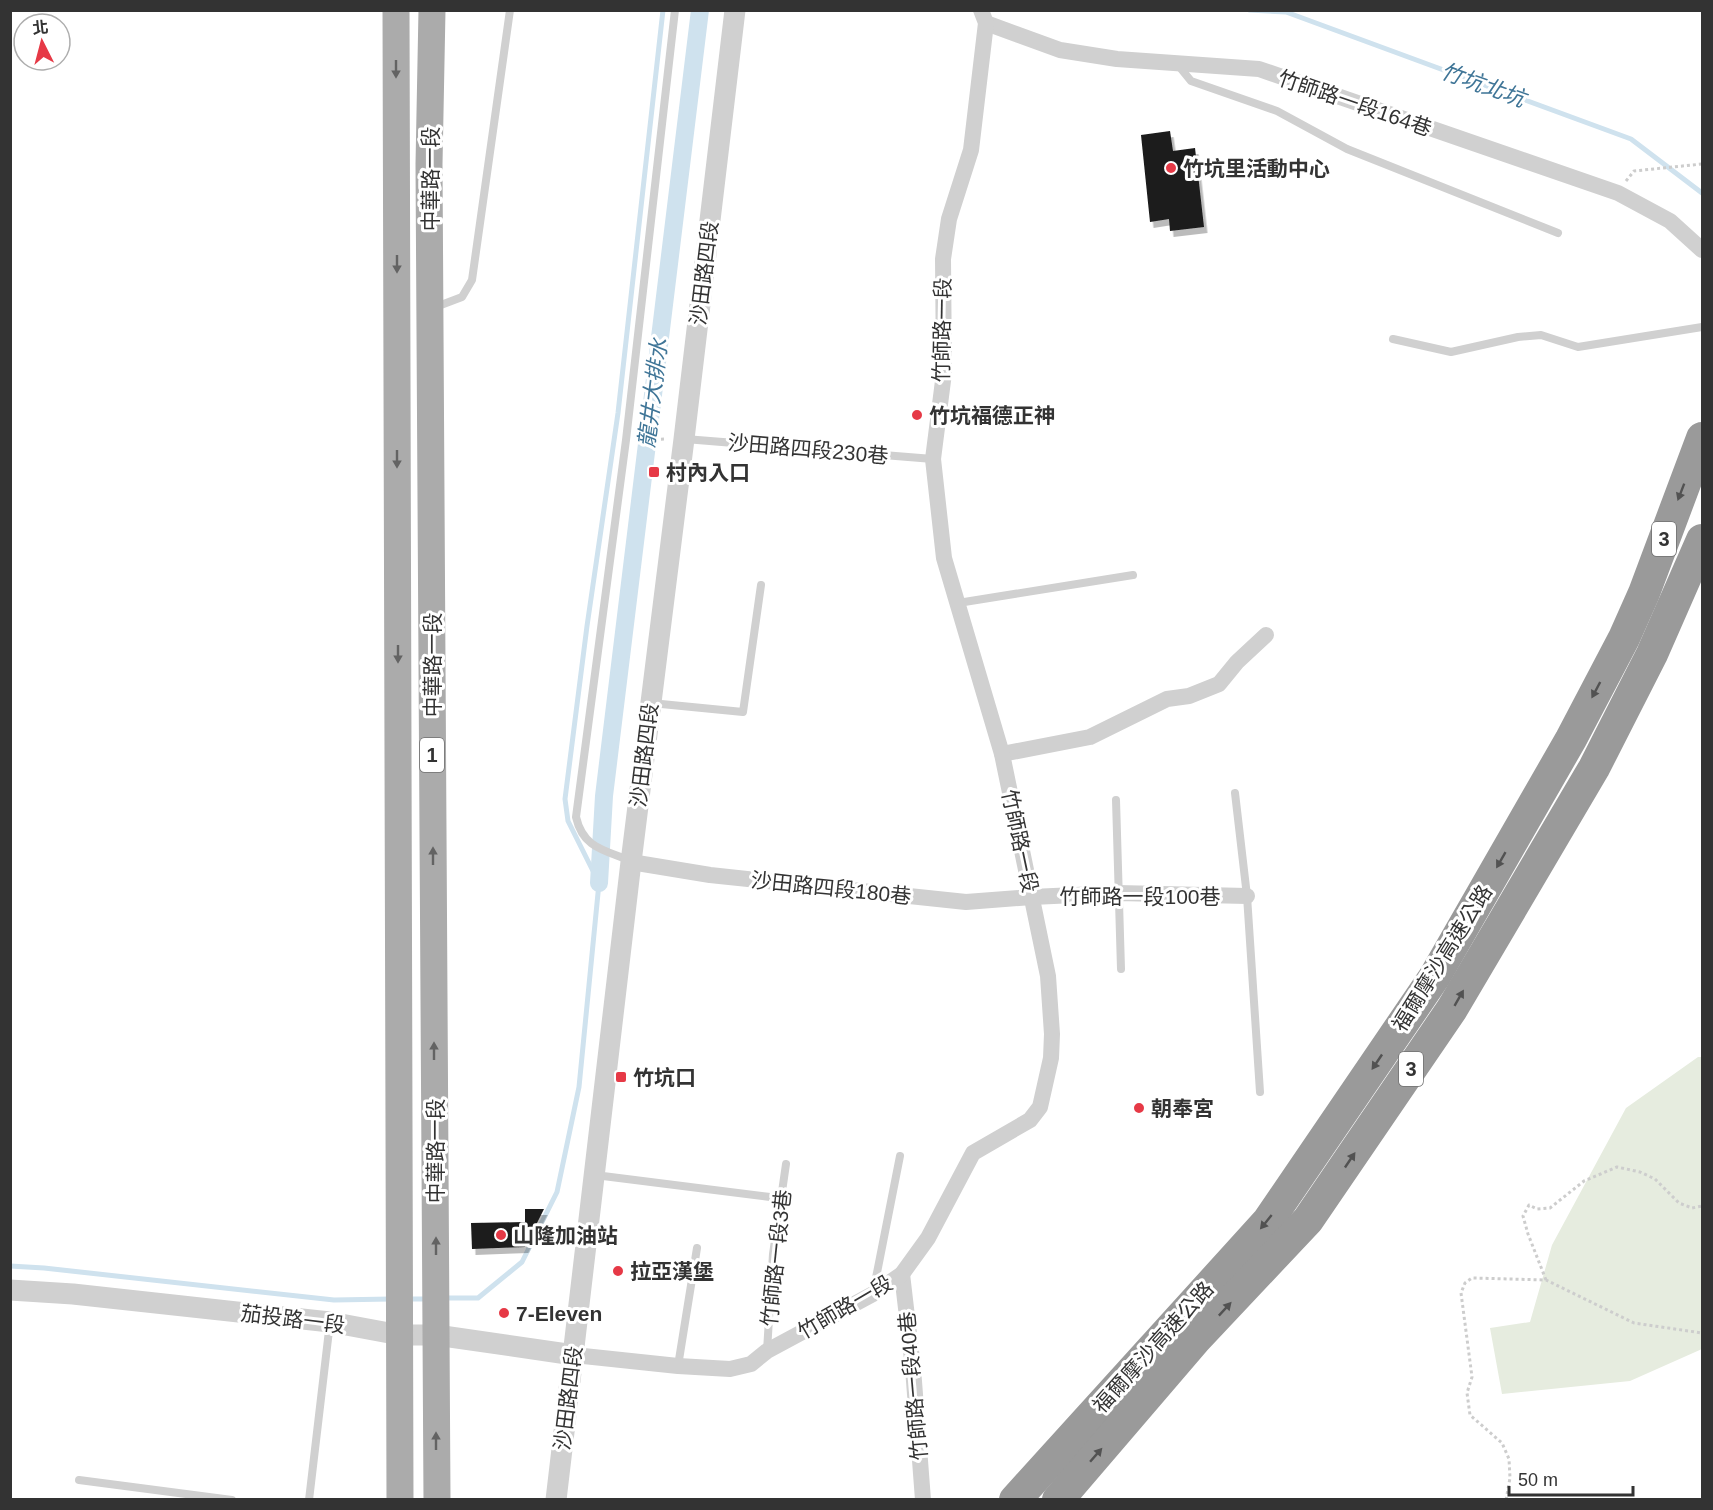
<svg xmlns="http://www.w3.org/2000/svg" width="1713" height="1510" viewBox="0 0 1713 1510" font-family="Arial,'Noto Sans TC',sans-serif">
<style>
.green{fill:#e6ecdf}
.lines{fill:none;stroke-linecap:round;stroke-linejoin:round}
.stream{stroke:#cfe2ee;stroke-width:5}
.canal{stroke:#cfe2ee;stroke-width:18}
.building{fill:#1a1a1a;filter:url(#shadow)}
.path{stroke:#cdcdcd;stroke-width:3;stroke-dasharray:3 3;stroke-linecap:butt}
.service{stroke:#d0d0d0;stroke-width:8}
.minor{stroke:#d0d0d0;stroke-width:16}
.tertiary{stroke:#d0d0d0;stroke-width:21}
.primary{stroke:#ababab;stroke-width:27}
.motorway{stroke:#9a9a9a;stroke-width:32}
.oneway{fill:#636363}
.oneway2{fill:#525252}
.poi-dot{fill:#e63946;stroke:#fff;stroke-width:2}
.labels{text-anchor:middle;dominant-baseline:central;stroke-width:6;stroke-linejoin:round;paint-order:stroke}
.shield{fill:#fff;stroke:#707070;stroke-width:1.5}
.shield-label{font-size:20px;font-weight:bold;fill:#333}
.street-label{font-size:21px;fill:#333;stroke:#fff}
.poi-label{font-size:21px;font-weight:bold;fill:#333;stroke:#fff;text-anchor:start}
.water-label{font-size:22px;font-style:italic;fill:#3f7597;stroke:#fff}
</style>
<defs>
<filter id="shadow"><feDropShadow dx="3.5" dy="6" stdDeviation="0" flood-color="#0004"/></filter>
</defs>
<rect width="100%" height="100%" fill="#fff"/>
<polygon class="green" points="1698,1057 1702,1057 1702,1349 1630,1381 1502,1394 1490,1328 1530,1322 1552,1245 1626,1108"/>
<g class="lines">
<g class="stream">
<polyline points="1249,10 1286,12 1631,139 1702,193"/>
<polyline points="10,1266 44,1268 334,1300 391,1299"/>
<polyline points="442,1298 478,1298 522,1262 557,1192 579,1087 599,883 568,821 565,799 587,626 618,413 663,10"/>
<polyline points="406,1299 427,1299"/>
</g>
<polyline class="canal" points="599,883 604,796 700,10"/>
</g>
<g class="building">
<polygon points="1170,131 1173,151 1195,148 1204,227 1170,231 1169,219 1150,222 1141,135"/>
<polygon points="525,1209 544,1209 525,1247 472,1249 471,1223 525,1222"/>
</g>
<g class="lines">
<g class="path">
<polyline points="1626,181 1634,171 1702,164"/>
<polyline points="637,440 666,439"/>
<polyline points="1546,1280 1528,1234 1523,1216 1529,1205 1537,1209 1550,1208 1584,1181 1617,1167 1640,1172 1655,1179 1679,1203 1692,1208 1702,1206"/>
<polyline points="1506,1500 1510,1478 1509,1459 1502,1443 1470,1415 1467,1393 1472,1377 1461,1293 1465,1283 1472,1278 1546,1280 1634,1323 1702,1333"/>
</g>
<g class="service">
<polyline points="1178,65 1191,81 1277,111 1347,149 1558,233"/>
<polyline points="433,308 462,297 472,280 510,10"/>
<polyline points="1393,339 1451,352 1518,337 1541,335 1578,347 1702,327"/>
<polyline points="685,439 933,459"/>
<polyline points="958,603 1133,575"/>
<polyline points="651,703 743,712 761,585"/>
<polyline points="1235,793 1247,896 1260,1092"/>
<polyline points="1116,800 1121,969"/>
<path d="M631 861C604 850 583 848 576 817L626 440 675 10"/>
<polyline points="595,1175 770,1197"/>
<polyline points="873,1293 900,1156"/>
<polyline points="767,1351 773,1254 786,1164"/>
<polyline points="678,1366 697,1248"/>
<polyline points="79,1480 232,1500"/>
<polyline points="309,1500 330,1322"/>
</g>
<g class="minor">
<polyline points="986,23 1060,50 1117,59 1259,69 1618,193 1670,221 1702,250"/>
<polyline points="1002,754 1090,737 1167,699 1189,696 1219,684 1237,662 1266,635"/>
<polyline points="631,862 710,875 966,902 1032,897 1118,893 1247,896"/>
<polyline points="902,1274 913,1368 923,1500"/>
<polyline points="574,1355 678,1366 730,1369 751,1364 767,1351 873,1294 902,1274 928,1238 973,1153 1030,1120 1040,1107 1051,1058 1052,1034 1048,976 1002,754 944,558 933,459 944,373 943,259 949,219 971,150 986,23 981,10"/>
</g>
<g class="tertiary">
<polyline points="10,1290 73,1294 330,1322 400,1335 436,1335 574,1355"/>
<polyline points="556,1500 631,862 684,439 735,10"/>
</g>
<g class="primary">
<polyline points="396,10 400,1500"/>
<polyline points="432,10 429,164 437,1500"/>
</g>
<g class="motorway">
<polyline points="1015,1500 1268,1221 1435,976 1571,739 1624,638 1644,593 1702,438"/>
<polyline points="1058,1500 1195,1340 1308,1220 1452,1009 1594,768 1652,654 1702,540"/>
</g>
</g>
<defs><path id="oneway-solid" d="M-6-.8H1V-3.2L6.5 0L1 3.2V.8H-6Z" transform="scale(1.5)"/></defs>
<g class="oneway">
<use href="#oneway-solid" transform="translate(396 69) rotate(90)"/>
<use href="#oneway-solid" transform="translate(397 264) rotate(90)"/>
<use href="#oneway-solid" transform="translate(397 459) rotate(90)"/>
<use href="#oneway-solid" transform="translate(398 654) rotate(90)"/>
<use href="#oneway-solid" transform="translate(433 856) rotate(-90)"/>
<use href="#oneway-solid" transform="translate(434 1051) rotate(-90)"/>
<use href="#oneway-solid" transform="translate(436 1246) rotate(-90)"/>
<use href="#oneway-solid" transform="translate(436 1441) rotate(-90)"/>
</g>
<g class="oneway2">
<use href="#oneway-solid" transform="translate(1681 492) rotate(111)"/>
<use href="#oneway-solid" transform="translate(1596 690) rotate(118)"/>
<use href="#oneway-solid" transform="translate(1501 860) rotate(120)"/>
<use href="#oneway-solid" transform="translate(1459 998) rotate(-60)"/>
<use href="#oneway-solid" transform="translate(1377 1062) rotate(124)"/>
<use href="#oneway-solid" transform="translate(1350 1160) rotate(-56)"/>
<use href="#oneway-solid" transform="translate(1266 1222) rotate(129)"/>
<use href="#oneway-solid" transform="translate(1225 1309) rotate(-47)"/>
<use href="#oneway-solid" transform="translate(1096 1455) rotate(-49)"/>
</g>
<g class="poi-dot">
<circle cx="1171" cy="168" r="6"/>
<circle cx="917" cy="415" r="6"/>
<rect x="648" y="466" width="12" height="12" rx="3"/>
<rect x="615" y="1071" width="12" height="12" rx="3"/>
<circle cx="1139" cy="1108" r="6"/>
<circle cx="501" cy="1235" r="6"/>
<circle cx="618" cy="1271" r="6"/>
<circle cx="504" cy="1313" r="6"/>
</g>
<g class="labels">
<g class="shield">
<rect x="1652" y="522" width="24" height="34" rx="4.5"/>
<rect x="420" y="738" width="24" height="34" rx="4.5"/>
<rect x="1399" y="1052" width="24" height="34" rx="4.5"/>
</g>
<g class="shield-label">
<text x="1664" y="539">3</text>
<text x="432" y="755">1</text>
<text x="1411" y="1069">3</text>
</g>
<g class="street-label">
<text transform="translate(1355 103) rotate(19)">竹師路一段164巷</text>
<text transform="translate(430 179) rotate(-90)">中華路一段</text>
<text transform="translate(704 273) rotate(-83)">沙田路四段</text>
<text transform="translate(942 330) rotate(-89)">竹師路一段</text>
<text transform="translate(808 449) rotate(5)">沙田路四段230巷</text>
<text transform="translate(432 665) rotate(-90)">中華路一段</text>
<text transform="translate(644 755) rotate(-83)">沙田路四段</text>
<text transform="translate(1020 841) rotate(78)">竹師路一段</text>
<text transform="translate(831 888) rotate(6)">沙田路四段180巷</text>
<text x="1140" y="896">竹師路一段100巷</text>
<text transform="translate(1442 958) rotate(-58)">福爾摩沙高速公路</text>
<text transform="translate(435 1151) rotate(-90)">中華路一段</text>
<text transform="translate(776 1258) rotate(-84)">竹師路一段3巷</text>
<text transform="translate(845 1307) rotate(-30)">竹師路一段</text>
<text transform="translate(293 1319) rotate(7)">茄投路一段</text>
<text transform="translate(1153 1347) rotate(-48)">福爾摩沙高速公路</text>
<text transform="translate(913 1386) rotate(-95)">竹師路一段40巷</text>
<text transform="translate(568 1398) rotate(-83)">沙田路四段</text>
</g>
<g class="poi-label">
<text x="1183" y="168">竹坑里活動中心</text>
<text x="929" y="415">竹坑福德正神</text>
<text x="666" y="472">村內入口</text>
<text x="633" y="1077">竹坑口</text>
<text x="1151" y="1108">朝奉宮</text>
<text x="513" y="1235">山隆加油站</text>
<text x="630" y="1271">拉亞漢堡</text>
<text x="516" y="1313">7-Eleven</text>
</g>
<g class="water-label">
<text transform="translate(1483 85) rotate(20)">竹坑北坑</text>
<text transform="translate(653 393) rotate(-83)">龍井大排水</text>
</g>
</g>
<rect width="1713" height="1510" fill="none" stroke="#333333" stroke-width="24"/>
<g transform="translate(42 42) rotate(354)"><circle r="28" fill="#ffffff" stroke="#adadad" stroke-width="1.5"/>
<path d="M0-4.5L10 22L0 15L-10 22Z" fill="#e63946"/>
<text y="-9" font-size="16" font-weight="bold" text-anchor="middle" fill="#333333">北</text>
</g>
<path d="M1509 1486v9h124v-9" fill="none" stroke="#333333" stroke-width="3"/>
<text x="1518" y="1486" font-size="18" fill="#333333" stroke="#ffffff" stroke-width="4.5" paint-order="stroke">50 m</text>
</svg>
